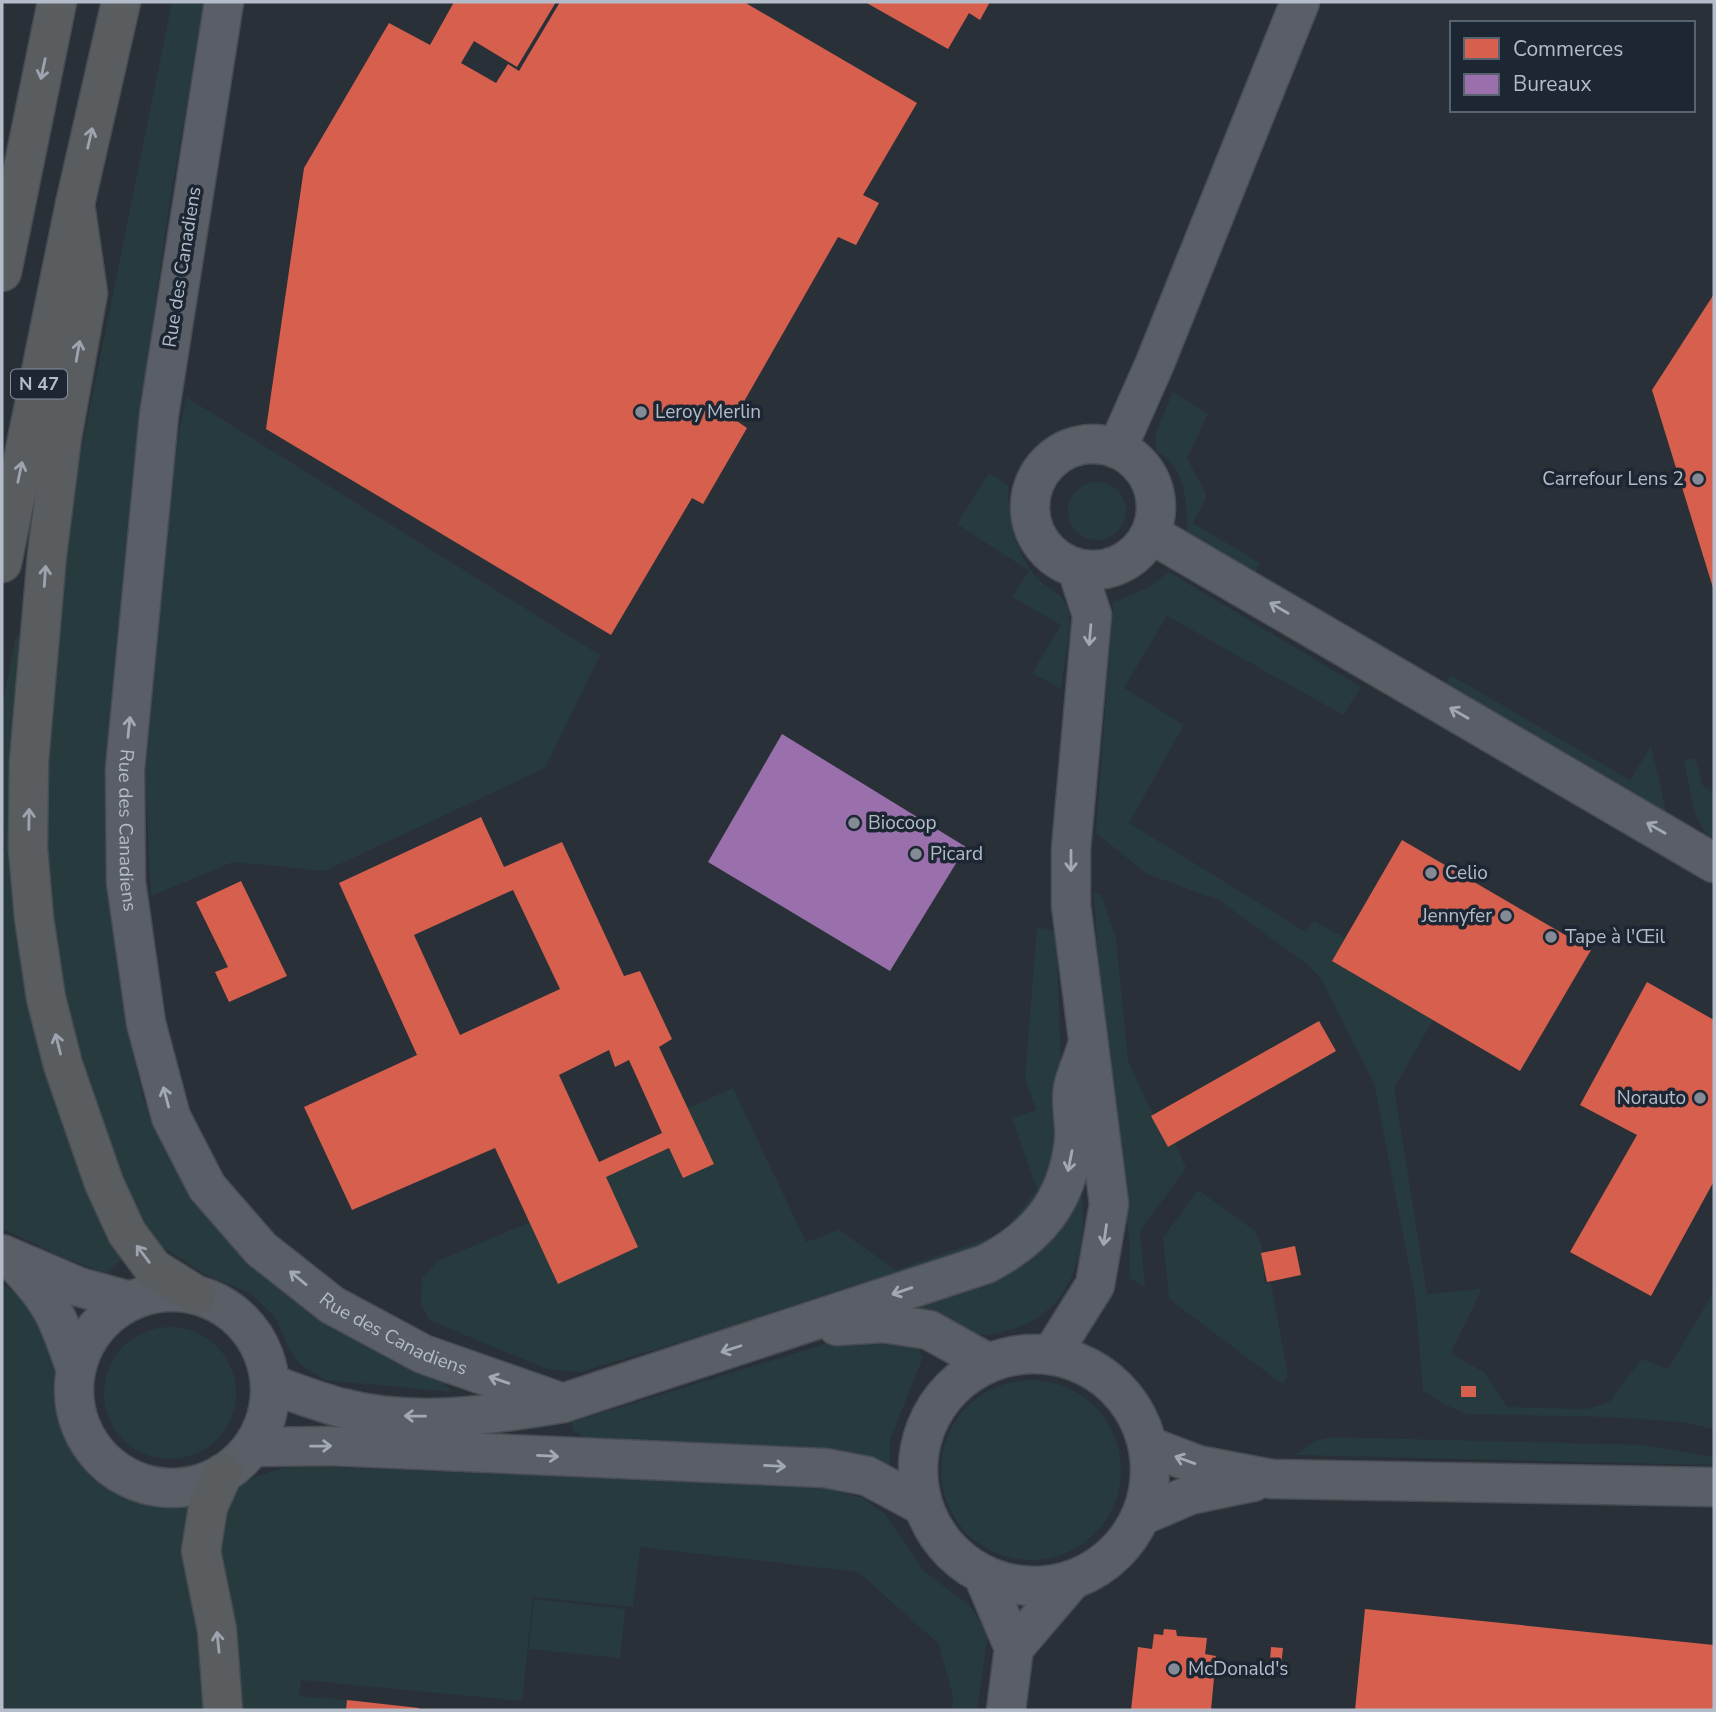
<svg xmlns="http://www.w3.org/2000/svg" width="1716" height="1712" viewBox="0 0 1716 1712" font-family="'Nunito Sans',sans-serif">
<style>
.green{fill:#273a3e}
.shops{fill:#d6604d;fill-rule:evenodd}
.offices{fill:#9970ab}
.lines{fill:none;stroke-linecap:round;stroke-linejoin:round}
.minor-casing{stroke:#484c53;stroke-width:41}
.highway-casing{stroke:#474c53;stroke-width:41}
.minor{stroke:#5a5e66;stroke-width:38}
.highway{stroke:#5a5d60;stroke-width:38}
.oneway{stroke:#9ea4af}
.oneway2{stroke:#a2a9b5}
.poi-dot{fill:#848b96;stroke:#1d2633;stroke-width:2.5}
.labels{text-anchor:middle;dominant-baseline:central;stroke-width:7;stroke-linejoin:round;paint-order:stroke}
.shield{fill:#1d2633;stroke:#878f9c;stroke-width:2}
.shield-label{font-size:18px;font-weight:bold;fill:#b4bcc9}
.street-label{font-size:19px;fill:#b4bcc9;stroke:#1d2633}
.poi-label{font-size:19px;fill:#b4bcc9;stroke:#1d2633;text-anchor:start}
</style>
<rect width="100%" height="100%" fill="#2a3038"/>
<g class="green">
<polygon points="172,2 205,2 170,199 140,412 127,1026 143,1098 158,1133 202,1203 431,1367 452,1392 325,1380 301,1365 289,1349 275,1317 250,1293 204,1274 155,1242 119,1196 50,949 42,756 71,502"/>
<path d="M1173 392 1208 414 1187 458 1207 496 1193 523 1260 563 1255 574 1187 534C1187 502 1187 468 1156 451V432Z"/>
<polygon points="186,397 600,655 545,768 325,871 233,862 151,896 145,774 167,494"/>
<path d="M989 473 1008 485C1008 517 1015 553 1037 578 1049 590 1066 594 1069 613 1072 633 1063 668 1061 689L1032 673 1061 625 1012 597 1029 571 957 524Z"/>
<circle cx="1097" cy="511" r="29"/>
<polygon points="1169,572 1361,687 1343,715 1167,616 1124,688 1184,725 1129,823 1306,932 1314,921 1345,938 1332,961 1433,1020 1394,1088 1427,1294 1482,1289 1451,1353 1485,1373 1507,1407 1587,1409 1609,1402 1642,1359 1668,1369 1714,1291 1714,1429 1682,1422 1609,1417 1466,1414 1443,1404 1423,1390 1415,1296 1374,1083 1321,979 1308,965 1219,900 1147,874 1096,833 1113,603 1149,587"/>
<polygon points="16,636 22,640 12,781 108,1232 122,1259 105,1273 61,1257 2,1228 2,707"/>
<polygon points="1451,675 1630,780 1651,746 1667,815 1445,685"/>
<path d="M1695 758 1703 786 1714 793V839C1692 827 1690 784 1684 761Z"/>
<polygon points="1094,892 1101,894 1116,939 1128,1061 1168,1147 1175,1143 1186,1168 1140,1231 1145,1287 1129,1278 1130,1245 1104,1053"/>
<polygon points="1037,927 1056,931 1061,1067 1052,1175 1037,1205 977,1254 580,1372 547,1369 429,1320 421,1304 422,1278 438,1261 530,1222 638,1247 606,1177 669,1148 683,1178 713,1164 688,1108 733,1088 806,1242 839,1230 896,1270 1002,1233 1037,1190 1012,1118 1036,1110 1025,1079"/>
<polygon points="1198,1190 1255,1231 1261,1244 1265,1284 1271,1283 1288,1376 1282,1384 1169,1299 1163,1238"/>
<path d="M1073 1196 1082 1197C1088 1251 1071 1312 1013 1329 1004 1331 995 1335 986 1335 962 1333 941 1322 919 1313L918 1302C988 1280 1046 1273 1073 1196Z"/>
<path d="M2 1284C28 1298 56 1341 58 1371 60 1393 57 1419 67 1440 74 1454 87 1466 98 1476 126 1503 155 1506 192 1505L210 1710H2Z"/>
<circle cx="170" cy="1393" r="66"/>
<polygon points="866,1335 917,1347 923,1357 890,1440 890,1466 885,1470 590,1441 573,1430 572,1422 838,1340"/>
<circle cx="1031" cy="1470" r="90"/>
<polygon points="1331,1437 1643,1445 1714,1457 1714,1465 1295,1455 1315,1441"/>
<path d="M294 1466 820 1487 862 1498 885 1514 925 1572 970 1606 988 1633 977 1710H952L953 1697 939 1644 858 1572 640 1547 633 1607 533 1597 522 1701 301 1680 299 1696 347 1700 346 1710H231C224 1656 200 1550 223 1502 233 1481 273 1470 294 1466Z"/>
<polygon points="534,1599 625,1609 620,1658 529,1649"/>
</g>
<g class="shops">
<polygon points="454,2 556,2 517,67 474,41 461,63 496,83 508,64 519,71 560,2 744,2 917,103 863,195 879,203 856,245 838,237 734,419 747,428 703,504 692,498 611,635 266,429 304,168 389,23 430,45"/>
<polygon points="865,2 990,2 980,20 969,13 948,49"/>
<polygon points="1714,294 1714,591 1652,390"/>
<path d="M481 817 504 867 562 842 624 976 640 971 672 1039 659 1047 714 1164 683 1178 669 1148 606 1177 638 1247 558 1284 495 1148 352 1210 304 1107 417 1055 339 883ZM513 890 560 989 460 1035 414 935ZM609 1050 615 1067 629 1060 662 1133 599 1162 559 1075Z"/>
<polygon points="1402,840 1591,950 1520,1071 1332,961"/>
<polygon points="241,881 287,976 229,1002 215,972 228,967 196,902"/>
<polygon points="1647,982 1714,1020 1714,1181 1651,1296 1570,1252 1637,1135 1580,1105"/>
<polygon points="1319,1021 1336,1051 1168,1147 1151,1116"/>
<polygon points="1295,1246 1301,1275 1267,1282 1261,1253"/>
<rect x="1461" y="1386" width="15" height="11"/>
<polygon points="1365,1609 1714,1645 1714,1710 1355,1710"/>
<polygon points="1164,1629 1176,1630 1177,1636 1207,1638 1205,1654 1216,1656 1211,1710 1131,1710 1138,1647 1152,1649 1154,1634 1163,1635"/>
<polygon points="1271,1647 1283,1648 1280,1674 1269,1673"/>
<polygon points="347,1700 419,1708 419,1710 346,1710"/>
</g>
<polygon class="offices" points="782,734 966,847 890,971 708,862"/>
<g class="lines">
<g class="minor-casing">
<g id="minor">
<path id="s1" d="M224 2 159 415 125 769 126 882 146 1023 171 1117 207 1187 261 1249 332 1305 423 1354 563 1403"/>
<circle cx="1093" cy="507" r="63"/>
<polyline points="1117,449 1155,363 1300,2"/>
<polyline points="1151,534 1714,863"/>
<polyline points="2,1254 79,1287 130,1301"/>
<path d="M16 1264C53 1302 59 1320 76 1370"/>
<circle cx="172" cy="1390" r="98"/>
<polyline points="837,1326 883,1323 929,1330 988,1363"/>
<circle cx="1034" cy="1470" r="116"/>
<polyline points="1051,1355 1095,1285 1109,1204 1071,905 1071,849 1092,615 1077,569"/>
<path d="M270 1384C294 1392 318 1402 342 1408 413 1427 492 1415 563 1403L986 1264C1038 1237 1067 1201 1074 1142 1076 1124 1070 1105 1073 1088 1076 1074 1083 1060 1087 1046"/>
<polyline points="1148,1446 1198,1465 1272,1479 1714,1487"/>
<polyline points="252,1447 330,1446 825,1468 867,1476 923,1506"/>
<polyline points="1141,1516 1190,1495 1253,1482"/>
<polyline points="983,1575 1014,1648 1006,1710"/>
<polyline points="1014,1648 1072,1580"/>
</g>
</g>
<g class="highway-casing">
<g id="highway">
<polyline points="75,204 88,293 62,437 47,555 29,761 28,849 34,918 46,998 63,1065 104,1183 127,1233 153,1268 196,1295"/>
<polyline points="2,272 57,2"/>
<polyline points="2,563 75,204 121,2"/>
<polyline points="223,1710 217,1630 201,1551 208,1507 223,1473"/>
</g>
</g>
<use href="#minor" class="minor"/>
<use href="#highway" class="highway"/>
</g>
<defs><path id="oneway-shaft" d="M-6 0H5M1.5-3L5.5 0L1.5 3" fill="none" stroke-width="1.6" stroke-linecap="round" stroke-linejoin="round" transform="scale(1.75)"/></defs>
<g class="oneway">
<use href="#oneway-shaft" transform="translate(43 69) rotate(102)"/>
<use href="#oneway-shaft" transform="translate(90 138) rotate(-77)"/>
<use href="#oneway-shaft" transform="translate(78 351) rotate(-80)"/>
<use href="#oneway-shaft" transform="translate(20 472) rotate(-78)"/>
<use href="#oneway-shaft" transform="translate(45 576) rotate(-86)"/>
<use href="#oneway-shaft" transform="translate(29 819) rotate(-89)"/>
<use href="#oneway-shaft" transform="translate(58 1044) rotate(-104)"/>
<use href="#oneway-shaft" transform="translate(143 1254) rotate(-127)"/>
<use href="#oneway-shaft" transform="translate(218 1642) rotate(-96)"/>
</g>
<g class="oneway2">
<use href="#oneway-shaft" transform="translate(1279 608) rotate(-150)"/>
<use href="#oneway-shaft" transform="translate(1090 635) rotate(95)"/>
<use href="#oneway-shaft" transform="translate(1459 713) rotate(-150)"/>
<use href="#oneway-shaft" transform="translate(129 727) rotate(-84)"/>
<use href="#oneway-shaft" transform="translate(1656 828) rotate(-150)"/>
<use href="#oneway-shaft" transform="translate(1071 861) rotate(90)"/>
<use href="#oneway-shaft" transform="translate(166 1097) rotate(-105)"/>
<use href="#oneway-shaft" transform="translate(1070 1161) rotate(101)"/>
<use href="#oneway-shaft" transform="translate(1105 1235) rotate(98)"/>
<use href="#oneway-shaft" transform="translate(298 1278) rotate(-141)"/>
<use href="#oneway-shaft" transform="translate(902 1291) rotate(161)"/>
<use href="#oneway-shaft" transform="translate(731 1349) rotate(162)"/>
<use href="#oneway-shaft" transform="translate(499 1380) rotate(-161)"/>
<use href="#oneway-shaft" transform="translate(415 1416) rotate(-179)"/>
<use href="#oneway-shaft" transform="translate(321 1446) rotate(-1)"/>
<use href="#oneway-shaft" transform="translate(548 1456) rotate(3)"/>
<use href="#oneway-shaft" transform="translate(1185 1460) rotate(-160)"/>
<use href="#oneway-shaft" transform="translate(775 1466) rotate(3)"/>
</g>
<g class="poi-dot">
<circle cx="641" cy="412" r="7"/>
<circle cx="1698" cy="479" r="7"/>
<circle cx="854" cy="823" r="7"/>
<circle cx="916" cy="854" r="7"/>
<circle cx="1431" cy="873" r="7"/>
<circle cx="1506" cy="916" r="7"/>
<circle cx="1551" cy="937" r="7"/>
<circle cx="1700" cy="1098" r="7"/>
<circle cx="1174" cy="1669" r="7"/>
</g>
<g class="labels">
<rect class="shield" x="11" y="369.5" width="56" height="29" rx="5"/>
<g class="shield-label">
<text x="39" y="384">N 47</text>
</g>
<g class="street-label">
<text transform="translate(182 267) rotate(-81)">Rue des Canadiens</text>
<text stroke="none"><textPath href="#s1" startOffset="835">Rue des Canadiens</textPath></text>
<text stroke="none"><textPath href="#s1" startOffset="1446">Rue des Canadiens</textPath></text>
</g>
<g class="poi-label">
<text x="655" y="412">Leroy Merlin</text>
<text x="1684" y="479" text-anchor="end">Carrefour Lens 2</text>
<text x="868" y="823">Biocoop</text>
<text x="930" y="854">Picard</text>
<text x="1445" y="873">Celio</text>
<text x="1492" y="916" text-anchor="end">Jennyfer</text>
<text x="1565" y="937">Tape à l'Œil</text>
<text x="1686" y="1098" text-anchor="end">Norauto</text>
<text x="1188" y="1669">McDonald's</text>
</g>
</g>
<rect width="1716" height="1712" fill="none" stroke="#b4bcc9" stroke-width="7"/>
<rect x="1450" y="21" width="245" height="91" fill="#1d2633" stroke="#59626f" stroke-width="2"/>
<rect x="1464" y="38" width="35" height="21" fill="#d6604d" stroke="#59626f" stroke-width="2"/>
<text x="1513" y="56" font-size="21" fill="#b4bcc9">Commerces</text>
<rect x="1464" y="74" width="35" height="21" fill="#9970ab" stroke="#59626f" stroke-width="2"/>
<text x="1513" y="91" font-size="21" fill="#b4bcc9">Bureaux</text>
</svg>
